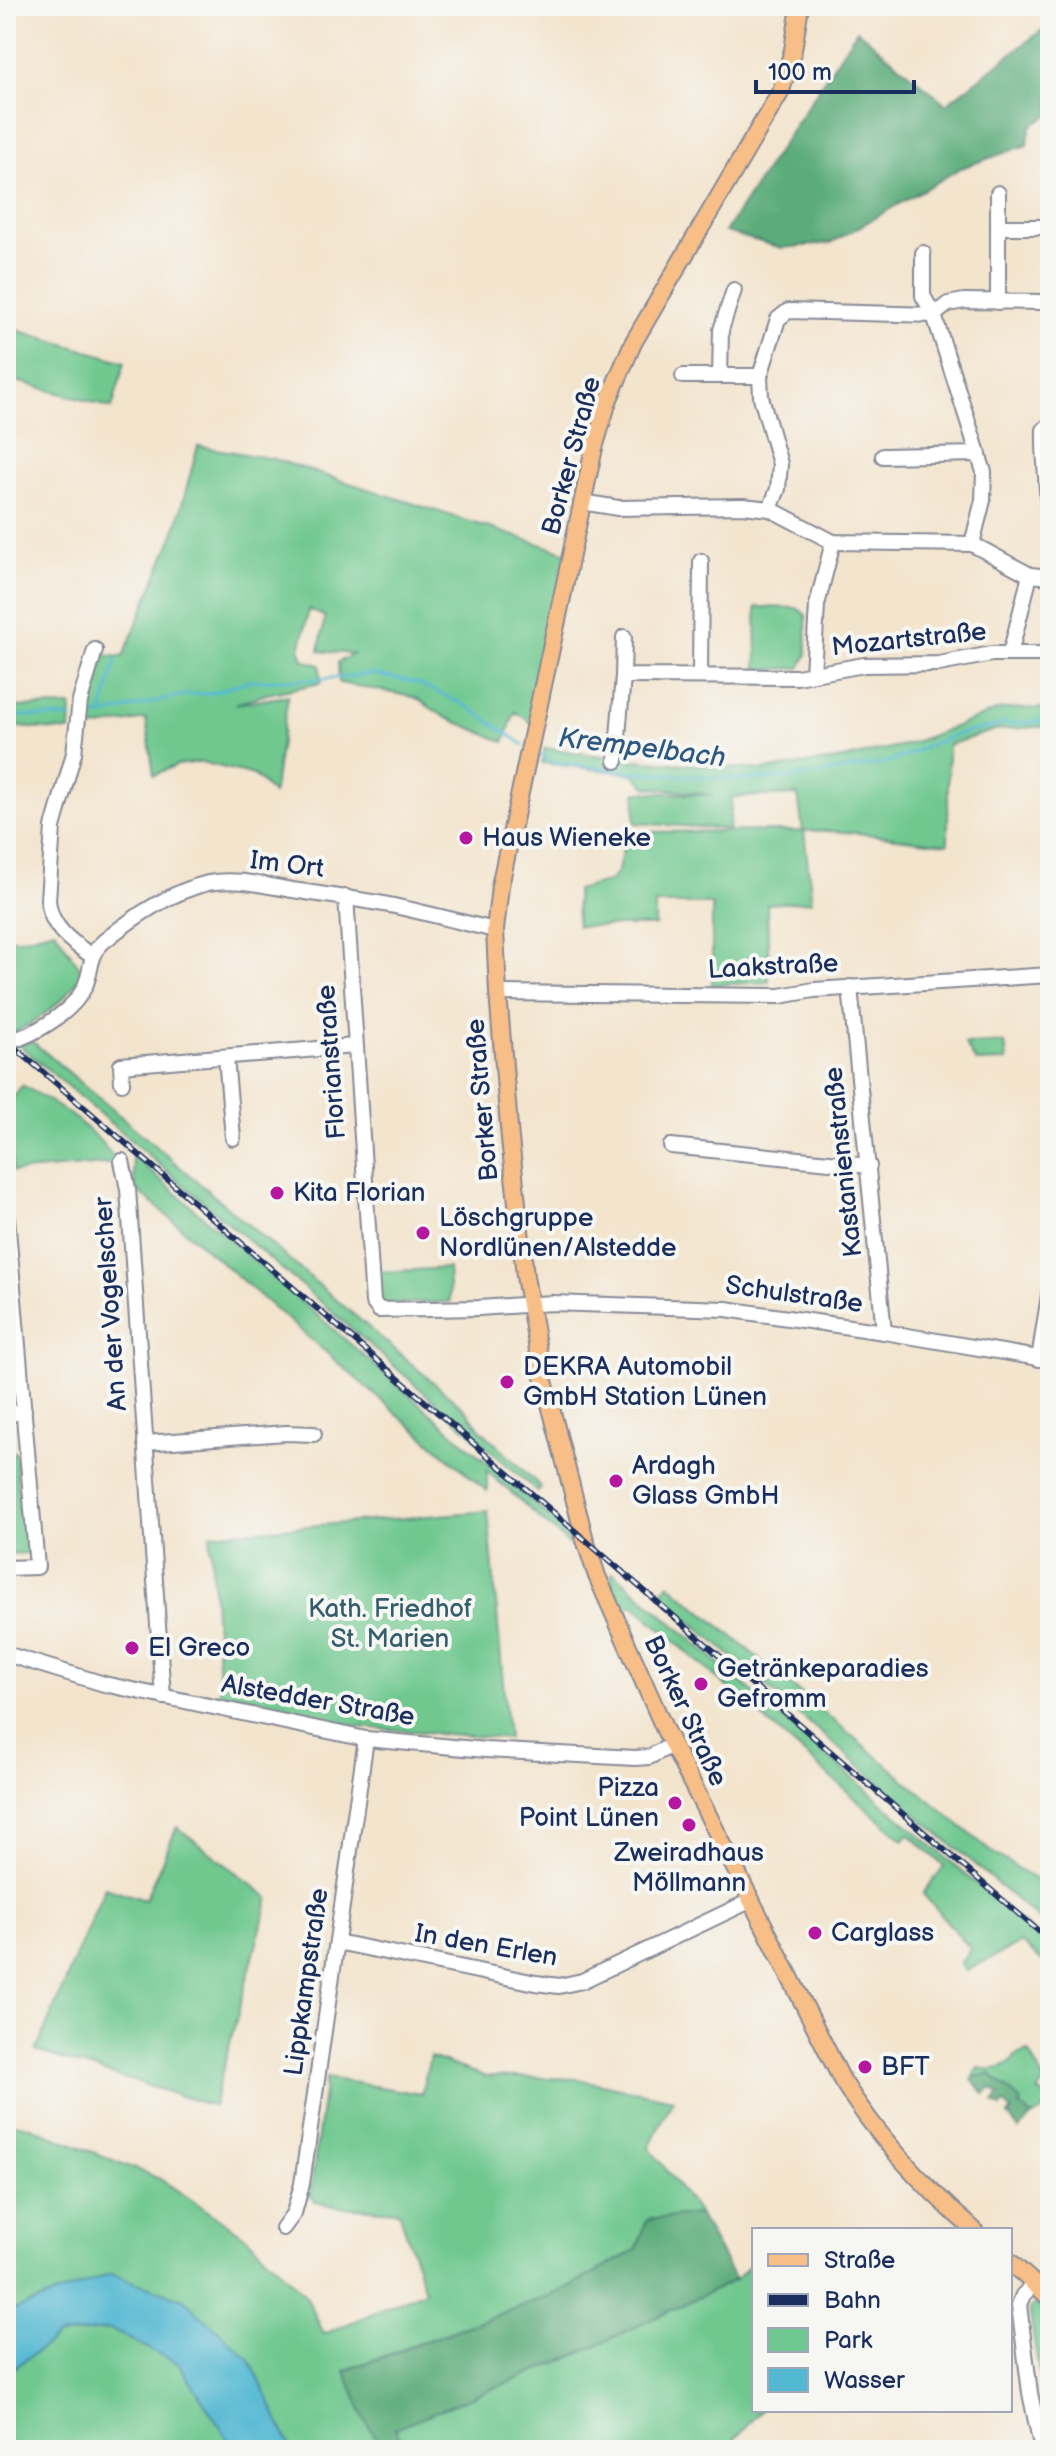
<svg xmlns="http://www.w3.org/2000/svg" width="1056" height="2456" viewBox="0 0 1056 2456" font-family="'Balsamiq Sans',sans-serif">
<style>
.green{fill:#6fc88f;stroke:#457c76;stroke-width:2}
.forest{fill:#5bac7a;stroke:#3b6e6c;stroke-width:2}
.water{fill:#53b8d2;stroke:#377498;stroke-width:2}
.lines{fill:none;stroke-linecap:round;stroke-linejoin:round}
.stream{stroke:#53b8d2;stroke-width:3}
.minor-casing{stroke:#878a96;stroke-width:18}
.major-casing{stroke:#878a96;stroke-width:20}
.minor{stroke:#fff;stroke-width:14}
.major{stroke:#f7be87;stroke-width:16}
.rail-casing{stroke:#1b2f5e;stroke-width:6}
.rail{stroke:#f6f6f2;stroke-width:3;stroke-dasharray:9;stroke-linecap:butt}
.poi-dot{fill:#b5179e;stroke:#f6f6f2;stroke-width:3}
.labels{text-anchor:middle;dominant-baseline:central;stroke-width:8;stroke-linejoin:round;paint-order:stroke}
.street-label{font-size:26px;fill:#1b2f5e;stroke:#f6f6f2}
.poi-label{font-size:26px;fill:#1b2f5e;stroke:#f6f6f2;text-anchor:start}
.park-label{font-size:26px;fill:#345d6d;stroke:#f6f6f2}
.water-label{font-size:28px;font-style:italic;fill:#2c5881;stroke:#f6f6f2}
</style>
<rect width="100%" height="100%" fill="#f6f6f2"/>
<filter id="ink" filterUnits="userSpaceOnUse"><feTurbulence type="fractalNoise" baseFrequency=".0125" numOctaves="2"/><feDisplacementMap in="SourceGraphic" scale="16" xChannelSelector="R" yChannelSelector="G"/><feConvolveMatrix kernelMatrix="1 2 1 2 8 2 1 2 1" color-interpolation-filters="sRGB"/></filter>
<filter id="wash" filterUnits="userSpaceOnUse"><feTurbulence type="fractalNoise" baseFrequency=".006" numOctaves="4" result="noise"/><feDisplacementMap in="SourceGraphic" scale="32" xChannelSelector="R" yChannelSelector="G"/><feGaussianBlur stdDeviation="1.8" result="paint"/><feColorMatrix in="noise" values="0 0 0 0 0 0 0 0 0 0 0 0 0 0 0 0 0 1.4 0 .05"/><feComposite in="paint" operator="in"/></filter>
<g filter="url(#wash)">
<rect width="100%" height="100%" fill="#f3e4cd"/>
<g class="green">
<polygon points="6,327 125,362 112,408 6,378"/>
<polygon points="198,446 274,459 571,554 534,724 515,712 504,742 445,717 414,697 339,683 338,662 353,654 319,651 325,617 309,609 300,650 303,660 320,665 321,683 267,694 235,704 288,696 273,794 254,775 201,762 177,765 154,775 146,719 88,729 104,655 123,657 174,534"/>
<polygon points="756,607 797,608 806,615 807,654 800,668 757,670"/>
<polygon points="71,706 70,731 6,726 6,707"/>
<path d="M1050 708V726L995 730 948 745V844C899 840 853 829 804 831L812 901 767 904 769 982 712 985V904H655V926H577L576 890 611 881 618 870 628 828 632 832 803 831 798 795 732 797 729 829 635 823 636 792 712 795 646 787 634 774 542 763 545 748 621 759 763 770 843 759 912 743 1001 709Z"/>
<path d="M55 930 83 973C67 1000 42 1018 14 1033L6 1027V938L20 939Z"/>
<polygon points="32,1041 467,1411 481,1430 541,1487 538,1492 330,1310 19,1045"/>
<polygon points="1005,1043 1007,1061 976,1062 965,1044"/>
<path d="M22 1085C56 1104 96 1128 117 1163L13 1172 6 1108Z"/>
<polygon points="132,1155 565,1530 572,1547 487,1471 487,1491 135,1188"/>
<polygon points="448,1268 450,1302 381,1304 379,1272"/>
<polygon points="16,1452 19,1516 28,1516 29,1553 6,1554 6,1453"/>
<polygon points="488,1511 508,1739 359,1727 220,1698 210,1534"/>
<polygon points="613,1572 1050,1947 1050,1967 1021,1943 966,1971 960,1964 970,1948 923,1894 944,1866 909,1834 903,1840 633,1605 624,1609 610,1578"/>
<polygon points="669,1584 992,1852 1050,1889 1050,1929 660,1595"/>
<polygon points="177,1827 269,1898 213,2106 36,2051 105,1887 145,1900"/>
<path d="M1028 2051 1045 2082 1038 2091 1050 2100 1041 2112 1031 2117 991 2074 973 2077 979 2068C994 2071 1008 2070 1016 2055Z"/>
<polygon points="430,2057 484,2076 577,2079 673,2099 649,2147 699,2214 647,2220 637,2249 562,2291 346,2370 394,2428 576,2355 735,2280 754,2262 754,2410 761,2410 732,2442 740,2450 6,2450 6,2121 28,2126 160,2179 248,2238 306,2296 324,2334 425,2291 399,2211 339,2207 315,2202 310,2194 326,2078 421,2094"/>
<polygon points="1036,2304 1050,2316 1050,2372 1040,2379 1029,2308"/>
</g>
<g class="forest">
<polygon points="1050,24 1050,114 1031,126 1027,145 961,168 831,243 782,248 725,232 857,30 946,104"/>
<polygon points="991,2074 1022,2102 1019,2105 1031,2117 1019,2130 1008,2115 1012,2111 1005,2104 1001,2107 994,2102 1000,2095 992,2088 985,2094 972,2080 973,2077"/>
<polygon points="699,2214 735,2280 576,2355 395,2428 406,2450 384,2450 365,2420 345,2371 562,2291 637,2249 647,2220"/>
</g>
<polygon class="water" points="111,2274 183,2299 250,2360 292,2450 235,2450 179,2364 110,2329 58,2336 6,2374 6,2313"/>
<g class="lines">
<g class="stream">
<polyline points="102,714 116,660"/>
<polyline points="6,715 71,718"/>
<polyline points="83,717 102,715 183,695 212,693 247,681 322,679 373,674 417,683 467,706 524,745"/>
<polyline points="534,751 552,762 624,771 740,780 799,777 890,762 954,735 1004,724 1050,721"/>
</g>
</g>
</g>
<g filter="url(#ink)">
<g class="lines">
<g class="minor-casing">
<g id="minor">
<polyline points="998,193 998,227"/>
<polyline points="998,302 998,227 1050,227"/>
<polyline points="683,376 760,376"/>
<polyline points="720,376 721,330 734,290"/>
<path d="M1050 424 1044 430C1043 459 1048 485 1048 514L1050 518"/>
<polyline points="883,456 979,454"/>
<polyline points="582,502 618,508 743,506 770,509 833,542 972,544 1030,575 1050,577"/>
<polyline points="770,509 778,489 780,464 761,397 760,376 778,319 788,311 934,315 923,296 923,253"/>
<polyline points="972,544 983,500 984,472 934,315 948,304 964,301 1043,302"/>
<polyline points="624,637 623,676 797,677 864,665 939,664 992,654 1050,654"/>
<polyline points="1010,654 1030,575"/>
<polyline points="813,674 817,605 833,542"/>
<polyline points="700,676 701,561"/>
<polyline points="616,761 623,676"/>
<polyline points="346,897 373,1302 379,1310 479,1308 552,1303 726,1309 884,1332 1050,1360"/>
<path d="M92 956C71 942 50 927 48 900L53 827 74 753 80 701 95 650"/>
<polyline points="850,987 884,1332"/>
<polyline points="498,993 780,996 814,990 1050,975"/>
<path d="M20 1038C43 1029 75 1009 85 986 92 971 89 954 103 942 132 918 171 892 208 883 237 877 270 887 299 891 329 896 359 899 389 905 424 912 459 922 495 930"/>
<polyline points="226,1057 233,1138"/>
<polyline points="122,1083 121,1065 355,1046"/>
<polyline points="671,1146 869,1166"/>
<polyline points="122,1161 128,1189 163,1697"/>
<polyline points="6,1206 37,1567 6,1568"/>
<polyline points="1039,1359 1050,1289"/>
<polyline points="6,1416 24,1410"/>
<polyline points="145,1443 286,1433 314,1434"/>
<polyline points="6,1654 104,1684 366,1739 486,1750 635,1758 649,1757 672,1745"/>
<polyline points="337,1942 536,1983 559,1986 582,1981 752,1900"/>
<polyline points="283,2228 294,2213 302,2184 366,1739"/>
<polyline points="1034,2284 1023,2295 1019,2305 1030,2393 1042,2450"/>
</g>
</g>
<g class="major-casing">
<g id="major">
<path d="M800 6 793 50 781 91 633 343 608 401 594 448 500 886 495 930 498 993 510 1139 525 1276 542 1373 585 1540 597 1576 665 1730 842 2080C877 2137 923 2186 974 2230"/>
<polyline points="1010,2262 1050,2298"/>
</g>
</g>
<use href="#minor" class="minor"/>
<use href="#major" class="major"/>
<g class="rail-casing">
<polyline id="rail" points="6,1040 1050,1941"/>
</g>
<use href="#rail" class="rail"/>
</g>
</g>
<g class="poi-dot">
<circle cx="466" cy="838" r="8"/>
<circle cx="277" cy="1193" r="8"/>
<circle cx="423" cy="1233" r="8"/>
<circle cx="507" cy="1382" r="8"/>
<circle cx="616" cy="1481" r="8"/>
<circle cx="132" cy="1648" r="8"/>
<circle cx="701" cy="1684" r="8"/>
<circle cx="675" cy="1803" r="8"/>
<circle cx="689" cy="1825" r="8"/>
<circle cx="815" cy="1933" r="8"/>
<circle cx="865" cy="2067" r="8"/>
</g>
<g class="labels">
<g class="street-label">
<text transform="translate(572 456) rotate(-75)">Borker Straße</text>
<text transform="translate(909 640) rotate(-6)">Mozartstraße</text>
<text transform="translate(287 865) rotate(7)">Im Ort</text>
<text transform="translate(773 967) rotate(-3)">Laakstraße</text>
<text transform="translate(332 1062) rotate(-94)">Florianstraße</text>
<text transform="translate(483 1100) rotate(-95)">Borker Straße</text>
<text transform="translate(844 1162) rotate(-96)">Kastanienstraße</text>
<text transform="translate(794 1295) rotate(8)">Schulstraße</text>
<text transform="translate(111 1304) rotate(-94)">An der Vogelscher</text>
<text transform="translate(318 1701) rotate(10)">Alstedder Straße</text>
<text transform="translate(685 1711) rotate(65)">Borker Straße</text>
<text transform="translate(486 1946) rotate(10)">In den Erlen</text>
<text transform="translate(307 1982) rotate(-82)">Lippkampstraße</text>
</g>
<g class="poi-label">
<text x="482" y="838">Haus Wieneke</text>
<text x="293" y="1193">Kita Florian</text>
<text x="439" y="1218">Löschgruppe<tspan x="439" dy="30">Nordlünen/Alstedde</tspan></text>
<text x="523" y="1367">DEKRA Automobil<tspan x="523" dy="30">GmbH Station Lünen</tspan></text>
<text x="632" y="1466">Ardagh<tspan x="632" dy="30">Glass GmbH</tspan></text>
<text x="148" y="1648">El Greco</text>
<text x="717" y="1669">Getränkeparadies<tspan x="717" dy="30">Gefromm</tspan></text>
<text x="659" y="1788" text-anchor="end">Pizza<tspan x="659" dy="30">Point Lünen</tspan></text>
<text x="689" y="1853" text-anchor="middle">Zweiradhaus<tspan x="689" dy="30">Möllmann</tspan></text>
<text x="831" y="1933">Carglass</text>
<text x="881" y="2067">BFT</text>
</g>
<g class="park-label">
<text x="390" y="1609">Kath. Friedhof<tspan x="390" dy="30">St. Marien</tspan></text>
</g>
<g class="water-label">
<text transform="translate(642 748) rotate(7)">Krempelbach</text>
</g>
</g>
<rect width="1056" height="2456" fill="none" stroke="#f6f6f2" stroke-width="32"/>
<rect x="752" y="2228" width="260" height="184" fill="#f6f6f2" stroke="#9ea6b7" stroke-width="2"/>
<rect x="768" y="2254" width="40" height="12" fill="#f7be87" stroke="#9ea6b7" stroke-width="2"/>
<text x="824" y="2268" font-size="24" fill="#1b2f5e">Straße</text>
<rect x="768" y="2294" width="40" height="12" fill="#1b2f5e" stroke="#9ea6b7" stroke-width="2"/>
<text x="824" y="2308" font-size="24" fill="#1b2f5e">Bahn</text>
<rect x="768" y="2328" width="40" height="24" fill="#6fc88f" stroke="#9ea6b7" stroke-width="2"/>
<text x="824" y="2348" font-size="24" fill="#1b2f5e">Park</text>
<rect x="768" y="2368" width="40" height="24" fill="#53b8d2" stroke="#9ea6b7" stroke-width="2"/>
<text x="824" y="2388" font-size="24" fill="#1b2f5e">Wasser</text>
<path d="M756 80v12h158v-12" fill="none" stroke="#1b2f5e" stroke-width="4"/>
<text x="768" y="80" font-size="24" fill="#1b2f5e" stroke="#f6f6f2" stroke-width="6" paint-order="stroke">100 m</text>
</svg>
